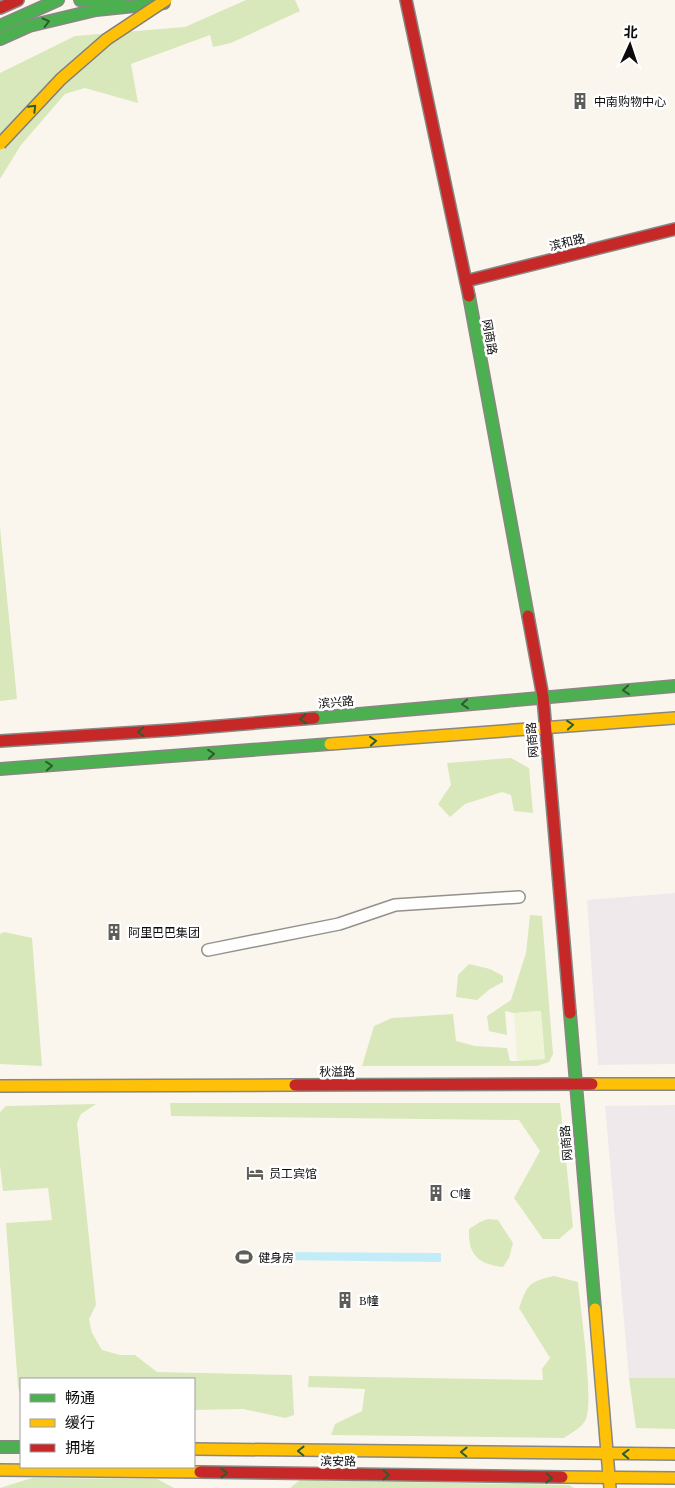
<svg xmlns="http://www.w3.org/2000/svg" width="675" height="1488" viewBox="0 0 675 1488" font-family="Lora,'Noto Sans SC',serif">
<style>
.industrial{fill:#f0e9ec}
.forest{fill:#d8e8ba}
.pitch{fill:#f0f4d6}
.water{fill:#c2ecf7}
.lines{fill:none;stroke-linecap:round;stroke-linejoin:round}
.street-casing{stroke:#93918d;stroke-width:14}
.fast-casing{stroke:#898784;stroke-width:14}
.slow-casing{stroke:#898784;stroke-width:14}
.jam-casing{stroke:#898784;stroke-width:14}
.street{stroke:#fefefc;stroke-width:11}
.fast{stroke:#4caf50;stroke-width:11}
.slow{stroke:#ffc107;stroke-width:11}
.jam{stroke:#c62828;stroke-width:11}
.slow-bridge-casing{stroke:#807e7a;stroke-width:14;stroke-linecap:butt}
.slow-bridge{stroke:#ffc107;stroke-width:11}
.oneway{stroke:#2c5d2e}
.labels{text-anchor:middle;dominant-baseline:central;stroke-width:5;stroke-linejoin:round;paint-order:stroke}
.poi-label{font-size:12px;fill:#0b0b0b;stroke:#fff;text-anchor:start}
.street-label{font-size:12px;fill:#0b0b0b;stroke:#fff}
</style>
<rect width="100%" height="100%" fill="#faf6ee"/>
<g class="industrial">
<polygon points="675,893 675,1064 598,1065 587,900"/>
<polygon points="675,1105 675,1378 629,1378 605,1106"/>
</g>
<g class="forest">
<polygon points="246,0 295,0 300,11 231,43 213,47 210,35 131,64 138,103 85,88 65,94 21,145 0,179 0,73 75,36 185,27"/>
<polygon points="0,527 17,699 0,701"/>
<polygon points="511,758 529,768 533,813 514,811 511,795 502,792 465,804 450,817 438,804 451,785 447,763"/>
<polygon points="530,915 542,916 553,1054 549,1062 537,1066 362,1066 374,1026 392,1018 453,1014 456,1041 475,1046 507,1048 510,1061 517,1061 541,1011 514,1013 505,1011 507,1035 489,1031 487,1016 511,1000 526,953"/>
<polygon points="4,932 32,938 42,1066 0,1064 0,934"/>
<polygon points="469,964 490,969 503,976 503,982 490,989 477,1000 456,997 458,975"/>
<polygon points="170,1103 560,1103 573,1227 559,1239 543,1239 514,1198 540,1151 519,1120 171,1116"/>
<polygon points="96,1104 81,1114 77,1123 96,1305 89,1319 92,1333 102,1350 120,1355 135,1355 157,1372 292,1375 294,1415 285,1418 243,1409 194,1410 194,1379 21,1379 21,1396 18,1387 6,1223 52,1220 48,1188 3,1191 0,1166 0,1112 6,1106"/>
<path d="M488 1219 498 1220 513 1243 509 1258 503 1267C478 1264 468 1255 469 1229L480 1222Z"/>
<path d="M554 1276 578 1282C580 1306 595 1405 585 1421 581 1428 571 1433 564 1438L331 1435 335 1424 362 1411 365 1389 308 1387 309 1376 543 1380 542 1369 550 1358 519 1308C528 1284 528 1282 554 1276Z"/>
<polygon points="629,1378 675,1378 675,1429 636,1428"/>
<polygon points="32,1478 157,1479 174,1488 0,1488"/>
<polygon points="300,1480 569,1485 574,1488 290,1488"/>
</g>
<polygon class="pitch" points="541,1011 545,1059 517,1061 514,1013"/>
<polygon class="water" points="277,1252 441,1253 441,1262 279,1260"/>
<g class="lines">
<g class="street-casing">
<polyline id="street" points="208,950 339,924 395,905 519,897"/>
</g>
<g class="fast-casing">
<g id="fast">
<polyline points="80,0 113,2 120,0"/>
<polyline points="0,26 58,0"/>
<polyline points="0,39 29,26 96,10 164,3"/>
<polyline points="469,296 528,616"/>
<polyline points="314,718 675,686"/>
<polyline points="0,769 330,744"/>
<polyline points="570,1013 595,1309"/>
<polyline points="0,1447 21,1447"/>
</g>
</g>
<g class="slow-casing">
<g id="slow">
<polyline points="330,744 675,718"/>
<polyline points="592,1084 675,1084"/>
<polyline points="0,1086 295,1085"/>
<polyline points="595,1309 610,1488"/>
<polyline points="194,1449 675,1454"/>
<polyline points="0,1470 200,1472"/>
<polyline points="562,1477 675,1478"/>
</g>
</g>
<g class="jam-casing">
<g id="jam">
<polyline points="406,0 469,296"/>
<polyline points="0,8 18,0"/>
<polyline points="466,281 675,229"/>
<polyline points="528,616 543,697 570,1013"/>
<polyline points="0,741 172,730 314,718"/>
<polyline points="295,1085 592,1084"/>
<polyline points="200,1472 562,1477"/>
</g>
</g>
<use href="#street" class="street"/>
<use href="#fast" class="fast"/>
<use href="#slow" class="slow"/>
<use href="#jam" class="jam"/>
<g class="slow-bridge-casing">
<polyline id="slow-bridge" points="0,144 61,79 107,39 166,0"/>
</g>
<use href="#slow-bridge" class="slow-bridge"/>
</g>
<defs><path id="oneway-chevron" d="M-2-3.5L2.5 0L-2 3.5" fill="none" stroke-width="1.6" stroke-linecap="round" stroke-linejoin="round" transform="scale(1.25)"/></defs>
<g class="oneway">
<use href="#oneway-chevron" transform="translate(46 22) rotate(-14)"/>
<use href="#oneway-chevron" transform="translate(33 108) rotate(-45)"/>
<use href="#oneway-chevron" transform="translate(626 690) rotate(175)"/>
<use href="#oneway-chevron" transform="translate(465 704) rotate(175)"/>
<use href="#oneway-chevron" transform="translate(303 719) rotate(175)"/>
<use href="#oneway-chevron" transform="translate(570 725) rotate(-4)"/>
<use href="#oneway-chevron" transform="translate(141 732) rotate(176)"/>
<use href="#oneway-chevron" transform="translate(373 741) rotate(-5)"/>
<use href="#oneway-chevron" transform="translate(211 754) rotate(-5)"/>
<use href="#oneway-chevron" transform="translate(49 766) rotate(-4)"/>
<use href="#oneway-chevron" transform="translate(301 1451) rotate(-179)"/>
<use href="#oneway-chevron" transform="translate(464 1452) rotate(-179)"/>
<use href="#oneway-chevron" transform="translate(626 1454) rotate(-178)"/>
<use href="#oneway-chevron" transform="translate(224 1473)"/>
<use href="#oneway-chevron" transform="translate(386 1475) rotate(1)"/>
<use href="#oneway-chevron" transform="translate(549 1478) rotate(1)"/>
</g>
<defs>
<g id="building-bare" transform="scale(1.35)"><path d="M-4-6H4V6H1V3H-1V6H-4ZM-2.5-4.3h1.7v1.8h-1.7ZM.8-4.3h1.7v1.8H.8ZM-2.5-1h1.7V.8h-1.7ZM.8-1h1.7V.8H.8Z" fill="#5f5d5a" stroke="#fff" stroke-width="2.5" paint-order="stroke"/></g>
<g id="hotel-bare" transform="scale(1.35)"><path d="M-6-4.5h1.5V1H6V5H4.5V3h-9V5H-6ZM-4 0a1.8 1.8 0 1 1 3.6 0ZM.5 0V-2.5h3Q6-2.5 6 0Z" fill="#5f5d5a" stroke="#fff" stroke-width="2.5" paint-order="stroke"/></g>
<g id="stadium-bare" transform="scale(1.35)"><path d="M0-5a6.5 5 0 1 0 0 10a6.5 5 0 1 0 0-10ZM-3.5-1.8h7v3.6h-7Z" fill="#5f5d5a" stroke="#fff" stroke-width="2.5" paint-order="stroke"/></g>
</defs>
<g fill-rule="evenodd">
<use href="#building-bare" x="580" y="101"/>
<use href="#building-bare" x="114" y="932"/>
<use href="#hotel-bare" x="255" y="1173"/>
<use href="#building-bare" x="436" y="1193"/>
<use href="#stadium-bare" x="244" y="1257"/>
<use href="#building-bare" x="345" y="1300"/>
</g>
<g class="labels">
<g class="poi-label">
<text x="594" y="101">中南购物中心</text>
<text x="128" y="932">阿里巴巴集团</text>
<text x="269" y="1173">员工宾馆</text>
<text x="450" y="1193">C幢</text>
<text x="258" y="1257">健身房</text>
<text x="359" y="1300">B幢</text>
</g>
<g class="street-label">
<text transform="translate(567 242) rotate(-14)">滨和路</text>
<text transform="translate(490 337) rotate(80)">网商路</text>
<text transform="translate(336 702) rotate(-5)">滨兴路</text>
<text transform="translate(532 740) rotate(-95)">网商路</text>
<text x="337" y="1071">秋溢路</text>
<text transform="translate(566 1143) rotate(-95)">网商路</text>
<text transform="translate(338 1461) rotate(1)">滨安路</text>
</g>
</g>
<rect x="20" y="1378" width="175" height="90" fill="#ffffff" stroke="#9d9d9d"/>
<rect x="30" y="1394" width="25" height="8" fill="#4caf50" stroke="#9d9d9d"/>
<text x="65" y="1403" font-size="15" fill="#0b0b0b">畅通</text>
<rect x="30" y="1419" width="25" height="8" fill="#ffc107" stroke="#9d9d9d"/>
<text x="65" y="1428" font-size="15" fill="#0b0b0b">缓行</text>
<rect x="30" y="1444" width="25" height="8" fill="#c62828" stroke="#9d9d9d"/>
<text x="65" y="1453" font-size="15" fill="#0b0b0b">拥堵</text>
<g transform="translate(630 45) rotate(3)" stroke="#ffffff" stroke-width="4" paint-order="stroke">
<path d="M0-4L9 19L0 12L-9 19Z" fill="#0b0b0b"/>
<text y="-8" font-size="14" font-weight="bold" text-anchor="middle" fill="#0b0b0b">北</text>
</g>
</svg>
